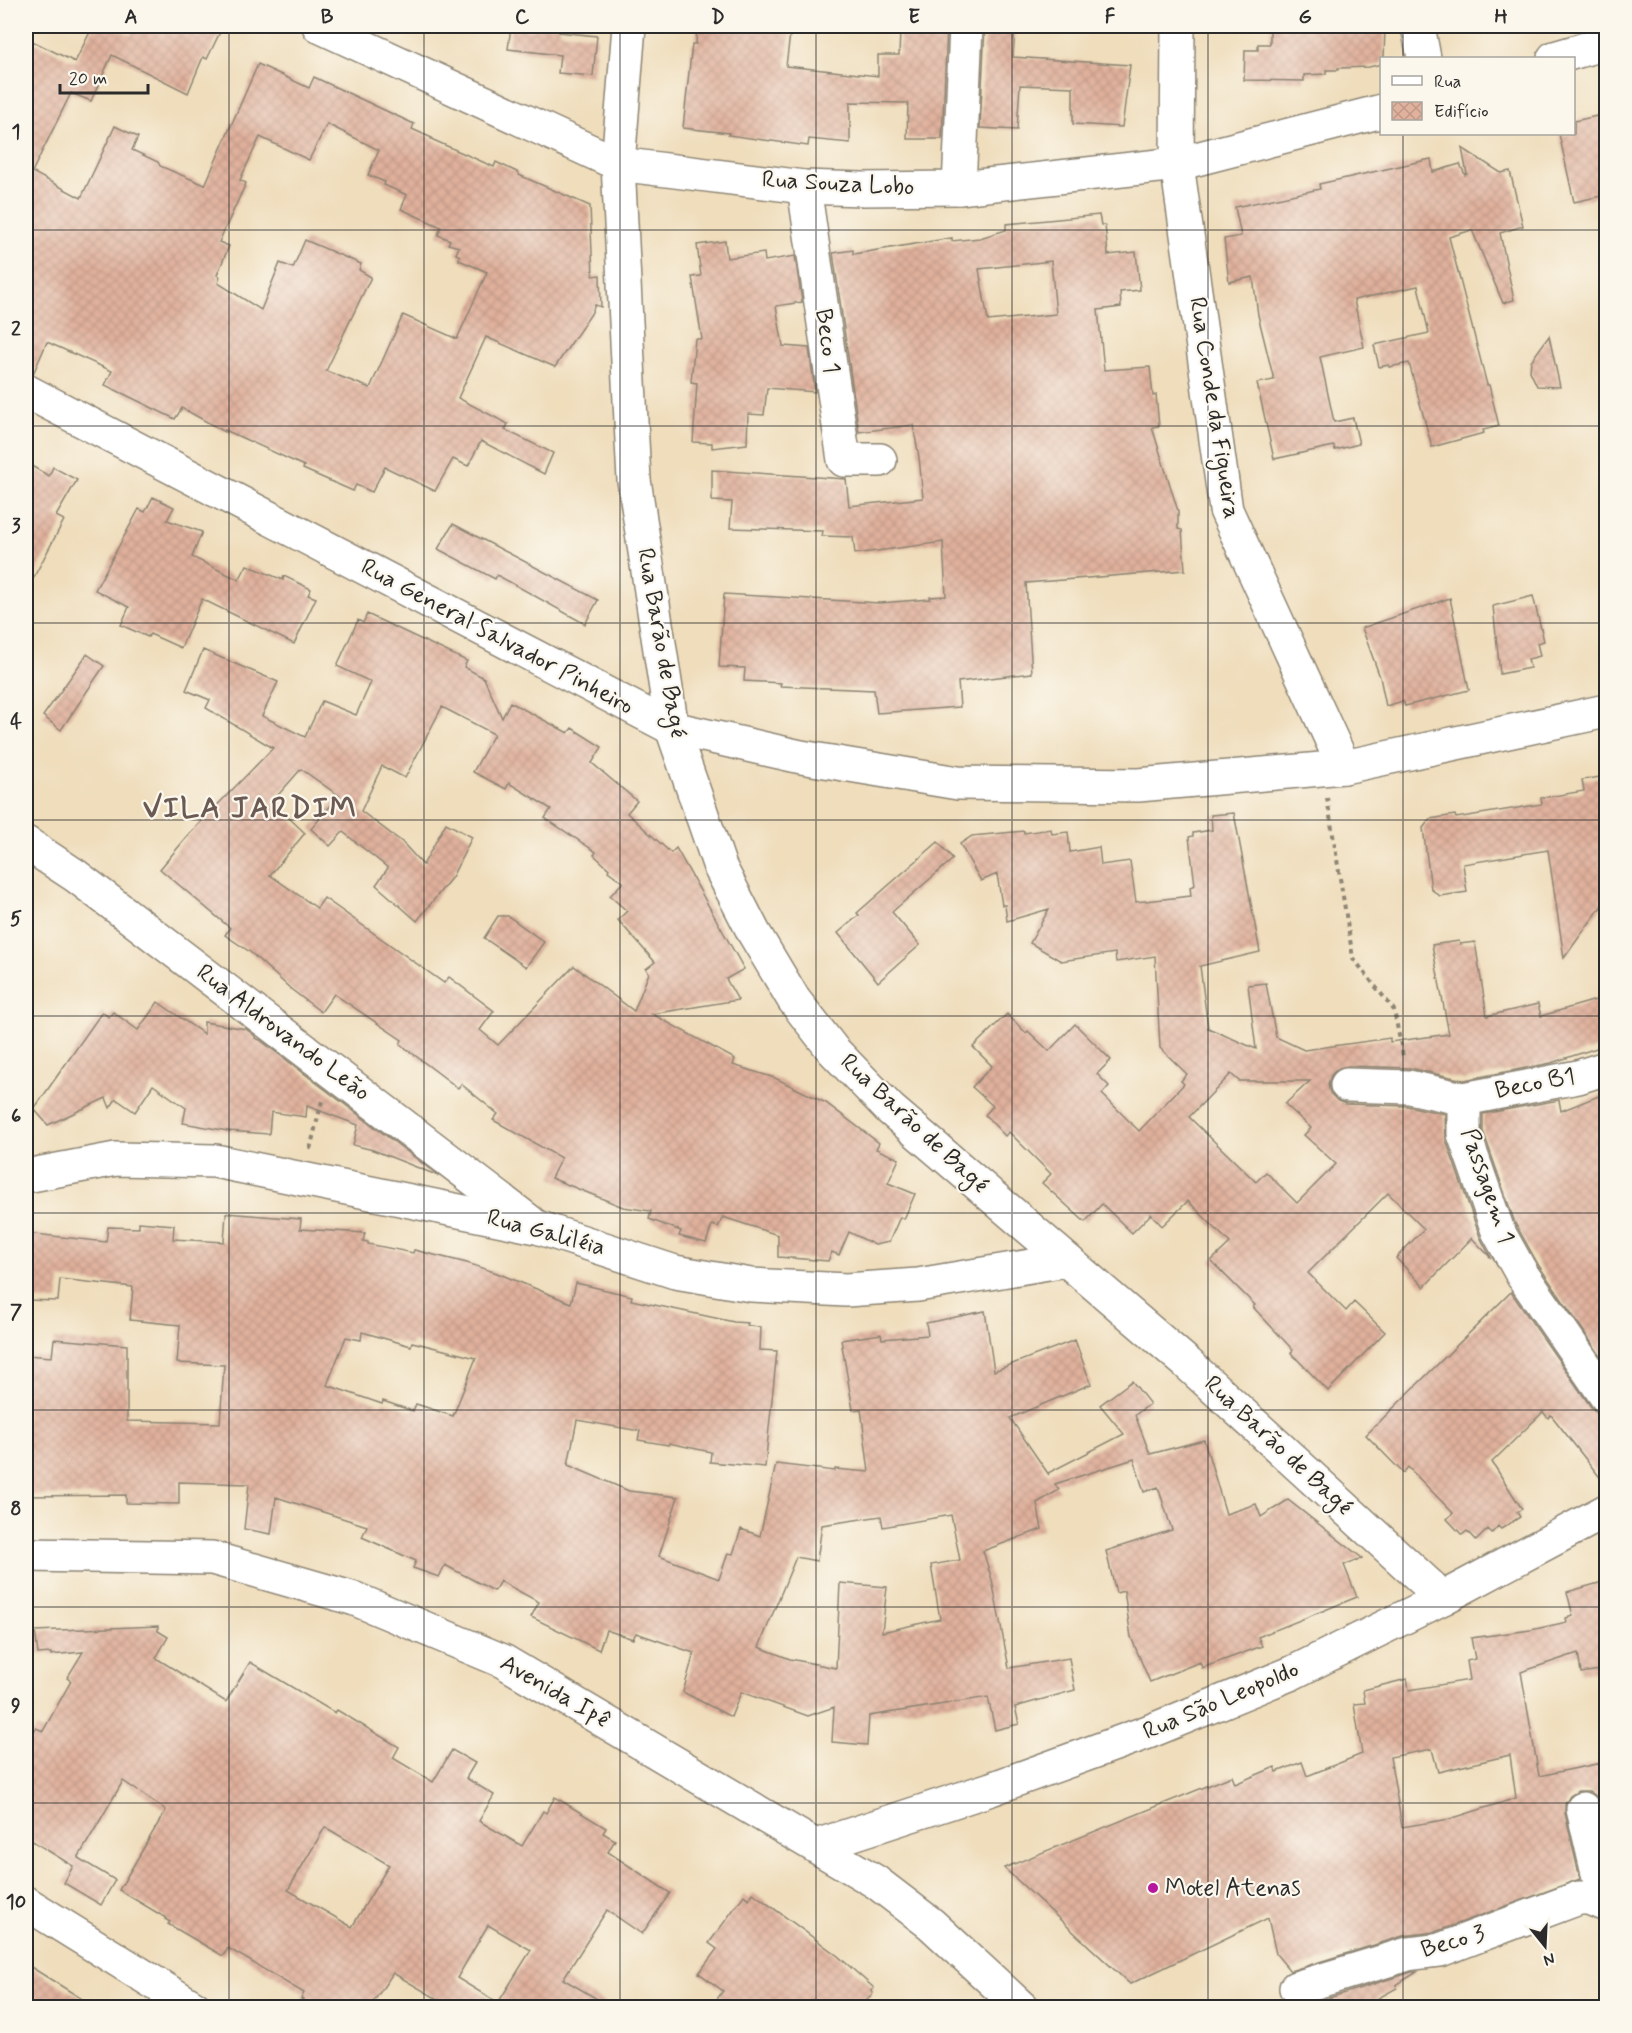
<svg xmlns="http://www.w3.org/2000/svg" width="1632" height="2033" viewBox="0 0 1632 2033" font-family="Mynerve,sans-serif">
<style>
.building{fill:url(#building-cross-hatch);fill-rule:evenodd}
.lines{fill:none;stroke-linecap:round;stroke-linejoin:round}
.minor-casing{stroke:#8d8473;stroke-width:36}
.major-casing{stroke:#8d8473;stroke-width:36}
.path{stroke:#8d8473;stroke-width:4;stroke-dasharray:4.5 4.5;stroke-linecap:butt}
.minor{stroke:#fff;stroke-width:33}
.major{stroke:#fff;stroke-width:33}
.grid{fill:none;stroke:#2b2b2b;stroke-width:1.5;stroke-opacity:0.55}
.poi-dot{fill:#b5179e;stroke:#fbf7ec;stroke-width:2}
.labels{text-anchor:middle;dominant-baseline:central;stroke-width:4.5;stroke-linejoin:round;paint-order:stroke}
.street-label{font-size:24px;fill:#2b2b2b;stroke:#fbf7ec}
.poi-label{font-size:24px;fill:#2b2b2b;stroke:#fbf7ec;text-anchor:start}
.district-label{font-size:30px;font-weight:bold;letter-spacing:1.5px;fill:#6a5a53;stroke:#fbf7ec}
.neatline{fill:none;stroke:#2b2b2b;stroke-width:2}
.grid-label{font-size:20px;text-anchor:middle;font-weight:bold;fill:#2b2b2b}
</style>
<defs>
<pattern id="building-cross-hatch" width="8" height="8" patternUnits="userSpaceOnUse" patternTransform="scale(1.5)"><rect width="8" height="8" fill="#e0b19c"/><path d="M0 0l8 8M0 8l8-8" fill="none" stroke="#c09887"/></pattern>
</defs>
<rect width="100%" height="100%" fill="#fbf7ec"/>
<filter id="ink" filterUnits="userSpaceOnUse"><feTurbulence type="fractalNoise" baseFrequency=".0167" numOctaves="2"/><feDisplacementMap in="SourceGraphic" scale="12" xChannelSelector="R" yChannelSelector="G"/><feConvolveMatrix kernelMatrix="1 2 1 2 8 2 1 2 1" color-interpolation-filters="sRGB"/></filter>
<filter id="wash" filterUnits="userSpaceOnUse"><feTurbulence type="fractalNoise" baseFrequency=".008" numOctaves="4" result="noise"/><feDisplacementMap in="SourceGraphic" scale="24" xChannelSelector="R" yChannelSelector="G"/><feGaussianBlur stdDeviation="1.35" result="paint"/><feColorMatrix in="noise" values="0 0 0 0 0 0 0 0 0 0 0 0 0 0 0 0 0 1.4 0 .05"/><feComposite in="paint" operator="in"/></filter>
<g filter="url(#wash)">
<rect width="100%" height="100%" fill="#efddbb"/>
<g id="blocks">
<g class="building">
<path d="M93 26H111L131 35 135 26H223L207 59 203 57 188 93 112 55 91 101 71 93 32 172 81 198 115 126 138 137 132 150 158 162 160 166 205 185 258 64 309 88 314 77 414 124 412 129 432 138 431 139 494 167 496 162 519 173V175L590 206 593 276 600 275 601 307 595 305 591 314 555 367 486 337 458 398 508 424 505 430 553 453 544 474 481 441 468 466 453 459 435 491 385 467 372 492 356 485 353 491 303 469 304 466 225 430V432L182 408 175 419 126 395 105 385 112 371 47 342 33 374 26 372V38L75 62ZM327 124 379 150 368 175 385 182 384 185 407 195 401 209 441 227 438 235 450 240 448 244 459 247 456 254 460 256 459 260 487 272 457 339 403 315 370 388 326 371 371 277 359 270 361 264 305 240 293 268 280 263 261 310 218 283 220 277 217 275 229 246 219 242 246 183 240 180 260 137 309 160Z"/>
<polygon points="534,26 560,26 559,32 597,36 593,76 558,73 560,55 508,49 511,27 534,30"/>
<polygon points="697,26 791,26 786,66 878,76 878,55 899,55 900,31 929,32 929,26 947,26 942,139 907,139 908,103 850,102 850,143 809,139 808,146 728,135 729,133 683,128 692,44 696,44"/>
<polygon points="985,26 1015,26 1013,57 1130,65 1122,127 1073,124 1073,87 1020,85 1017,130 980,128"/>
<polygon points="1270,26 1385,26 1384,58 1382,58 1382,64 1369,67 1338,68 1338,70 1326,70 1326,74 1304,75 1304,81 1244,80 1245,50 1258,50 1258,44 1270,44"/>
<polygon points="1606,114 1606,195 1574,202 1559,134 1574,134 1574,121"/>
<polygon points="1462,148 1501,173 1510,171 1523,226 1500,233 1514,300 1503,303 1472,230 1449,237 1487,385 1489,385 1499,426 1483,430 1484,433 1432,447 1409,363 1389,367 1389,365 1379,367 1374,345 1429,333 1418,286 1354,300 1364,347 1320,357 1334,422 1353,418 1359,444 1335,450 1334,446 1274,459 1257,383 1274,380 1258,315 1253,277 1229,282 1224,239 1241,236 1235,207 1320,189 1319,184 1431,159 1433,172 1460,164 1465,175 1467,174"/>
<path d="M1099 215 1101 225H1105L1108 255 1136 252 1140 290 1120 292 1121 307 1098 310 1104 370 1150 367 1153 396 1156 395 1159 426 1152 427 1178 511V529L1182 530 1185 570 1026 583 1032 673 958 682 960 707 877 713 874 690 780 686 781 683 744 681 745 668 719 667 724 594 880 603 930 599V597L946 596 943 542 855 554 853 537 822 536 823 531 730 528 732 502 712 501V470L846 479 849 506 923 498 919 457 913 425 859 432 833 253 853 250V254L952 238V241L980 238 1006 230V224ZM1051 261 1056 314 988 321 979 269Z"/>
<polygon points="725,241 727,258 764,253 765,261 795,256 802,302 776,306 783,346 809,348 815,392 767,388 764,415 748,414 747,444 712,448 712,443 693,442 697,383 691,382 695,339 702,339 692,277 701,276 697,245"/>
<polygon points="1549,336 1560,387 1537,386 1530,371 1531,361"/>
<polygon points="26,463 49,476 53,467 77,480 56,516 64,520 26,592"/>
<polygon points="153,497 174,507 167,520 202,532 192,557 239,580 247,565 283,580 284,576 311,589 308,595 316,598 294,644 202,599 181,648 150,634 148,637 121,625 129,607 95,590 139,509 145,512"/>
<polygon points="453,524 598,600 585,624 497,575 495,579 438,549"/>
<polygon points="1533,596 1544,641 1537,643 1540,656 1528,659 1530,668 1500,674 1493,606"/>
<polygon points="1450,598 1469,690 1405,706 1403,701 1386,706 1380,677 1362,628"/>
<path d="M367 614 467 661 464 667 484 678 502 718 510 702 568 733 572 728 602 747 592 763 637 801 627 813 671 853 676 848 744 969 726 979 738 1000 652 1014 735 1059 733 1065 775 1078 826 1103 879 1143 876 1149 899 1159 888 1183 915 1194 904 1219 900 1217 889 1242 875 1245 849 1232 839 1255 832 1252 828 1261 778 1257V1235L723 1217 718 1227 712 1225 706 1243 679 1236 681 1231 649 1219 651 1211 623 1207 551 1178 561 1158 493 1120 498 1114 461 1084 458 1088 400 1044 402 1040 334 994 321 1012 292 990 250 952 225 935 230 928 160 869 192 831 273 748 206 708 210 700 186 690 203 650 278 682 262 716 305 737 322 701 356 715 371 682 337 666 358 620 363 623ZM442 707 494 734 473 772 506 789 509 783 551 809 545 818 596 852 594 855 609 869 608 871 623 882 610 896 627 911 618 920 655 962 646 969 649 973 634 1011 574 966 498 1045 480 1030 494 1011 449 977 444 983 324 898 317 908 270 875 305 833 272 802 301 769 339 796 311 829 330 846 343 832 388 868 376 885 417 921 452 877 472 837 446 823 423 865 402 842 361 811 382 766 405 778Z"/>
<polygon points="87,654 104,666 61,730 43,716"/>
<polygon points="1606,776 1606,900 1564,958 1548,850 1463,864 1467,892 1440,896 1431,889 1423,828 1430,819 1455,815 1456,818 1542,804 1541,798 1584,791 1582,780"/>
<path d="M1234 813 1260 952 1200 966 1208 1028 1256 1049 1248 985 1266 983 1276 1037 1304 1050 1390 1038V1042L1449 1034 1432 945 1459 941 1460 944 1475 942 1487 1016 1538 1004 1541 1016 1606 997V1045L1551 1063 1464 1080 1410 1068 1348 1066 1339 1068 1331 1075 1328 1084 1330 1093 1338 1101 1346 1104 1407 1106 1445 1114 1446 1140 1480 1237 1491 1258 1472 1238 1424 1287 1396 1258 1424 1229 1388 1193 1308 1273 1346 1311 1354 1302 1385 1332 1328 1391 1291 1353 1293 1350 1253 1307 1255 1305 1211 1261 1230 1243 1188 1201 1162 1226 1151 1214 1132 1233 1102 1204 1085 1222 1042 1183 1051 1174 1009 1132 1005 1136 985 1115 993 1106 972 1087 992 1066 973 1047 1007 1014 1026 1033 1028 1031 1049 1051 1075 1024 1111 1060 1097 1074 1109 1086 1102 1094 1139 1131 1184 1084 1181 1081 1187 1074 1160 1048 1155 956 1116 962 1115 953 1061 961 1030 943 1049 909 1007 921 1005 905H1002L997 874 981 881 960 844 972 836 1024 831V833L1051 829 1052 834 1068 832 1070 852 1099 847 1101 865 1130 861 1136 902 1191 896 1190 887 1195 885 1189 837 1193 836V833L1212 830 1211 815ZM1231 1074 1239 1081H1310L1285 1104 1311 1128 1304 1135 1336 1164 1297 1203 1266 1172 1256 1182 1189 1117Z"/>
<polygon points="938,842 953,859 892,912 920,945 878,982 838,933 859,915 857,913"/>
<polygon points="498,916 508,916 544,942 526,967 484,938"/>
<polygon points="158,1002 204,1034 204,1022 246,1029 255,1036 255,1038 260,1040 439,1176 373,1150 353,1145 358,1125 307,1106 306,1117 271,1112 269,1134 228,1131 183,1123 186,1108 153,1085 135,1112 116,1099 110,1108 106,1098 48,1125 34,1109 102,1012 109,1017 113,1012 138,1030"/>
<polygon points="1606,1093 1606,1364 1539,1266 1515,1223 1483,1131 1483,1114 1559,1100 1561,1111"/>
<path d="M226 1213 301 1219 300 1229 365 1233 363 1241 368 1242V1244L413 1253 414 1250 467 1263 497 1273 571 1303 576 1283 632 1296 631 1300 734 1322 748 1323 747 1326 761 1327 760 1350 777 1351 765 1467 710 1462 711 1452 669 1443 668 1445 638 1440 640 1431 577 1420 568 1465 629 1491 678 1497 659 1556 719 1579 728 1553 733 1554 741 1529 760 1536 776 1464 835 1471V1469L869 1472 861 1409 853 1410 841 1340 881 1334 882 1339 928 1335 926 1323 985 1311 994 1371 1075 1340 1091 1384 1010 1418 1049 1475 1048 1473 1124 1434 1100 1405 1132 1381 1150 1404 1135 1415 1150 1454 1204 1440 1226 1514 1256 1504 1261 1517 1288 1500 1362 1558 1344 1565 1357 1597 1258 1637 1262 1646 1202 1668 1200 1662 1150 1682 1131 1637 1124 1591 1116 1593 1106 1551 1172 1530 1158 1487 1144 1492 1134 1459 1055 1484 1059 1490 1037 1503 1042 1529 983 1551 992 1580 1009 1668 1069 1658 1075 1690 1015 1707 1019 1724 995 1730 988 1697 869 1716 867 1745 832 1742 834 1707 808 1716 741 1692 731 1717 683 1692 694 1653 636 1633 633 1639 606 1630 599 1650 531 1617 539 1602 500 1581 494 1591 445 1565 439 1577 413 1568 416 1561 362 1537 367 1526 276 1497 271 1534 244 1529 249 1484 179 1482V1504L126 1503V1495L26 1496V1355L52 1357 54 1339 127 1345V1421L220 1423 224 1365 177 1363 180 1325 130 1320 133 1287 60 1279 58 1301 26 1300V1233L106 1242 108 1227 139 1228V1222L174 1225 173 1239 224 1242ZM362 1332 411 1346 412 1342 476 1358 453 1416 416 1404 413 1411 383 1401 382 1404 327 1385 346 1337 361 1340ZM951 1515 960 1560 931 1565 940 1619 882 1632 887 1587 840 1583 836 1668 790 1659 759 1647 796 1557 817 1561 822 1525 881 1516 883 1527Z"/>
<polygon points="1511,1292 1591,1407 1597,1413 1606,1415 1606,1485 1551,1415 1548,1418 1543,1412 1492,1462 1522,1509 1517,1512 1520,1517 1501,1529 1498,1526 1492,1533 1488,1529 1476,1541 1467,1531 1462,1535 1447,1519 1453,1513 1408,1467 1403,1473 1366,1435"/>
<path d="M1606 1581V1669L1581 1673 1578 1653 1521 1672 1539 1776 1606 1762V1827L1601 1804 1596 1796 1589 1791H1578L1570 1796 1565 1804V1813L1580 1879 1435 1932 1403 1936 1290 1971 1276 1954 1268 1918 1130 1984 1004 1868 1232 1776 1235 1784 1275 1767 1277 1772 1302 1762 1307 1776 1362 1754 1354 1704 1365 1703 1363 1690 1407 1679 1409 1690 1470 1680 1467 1661 1475 1659 1471 1638 1531 1630 1567 1622 1566 1618 1573 1616 1567 1592ZM1432 1749 1438 1772 1510 1755 1516 1798 1450 1819 1402 1827 1390 1757Z"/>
<path d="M158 1626V1631L168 1637 156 1658 226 1702 250 1662 335 1713 337 1710 399 1747 393 1758 433 1782 452 1750 475 1763 466 1778 494 1795 479 1821 522 1846 543 1811 546 1813 555 1797 606 1828 603 1833 615 1840 608 1852 670 1893 642 1934 607 1910 563 1979 611 2007H451L393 1973 370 2007H315L301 1999 304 1993 228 1948 223 1956 168 1924 170 1922 165 1919 166 1918 119 1890 166 1810 123 1781 78 1858 115 1880 101 1905 64 1883 73 1866 26 1837V1728L33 1733 36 1728 43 1731 71 1681 67 1678 83 1652 51 1655V1653L38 1654 35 1631ZM325 1827 389 1865 352 1927 288 1890ZM488 1925 531 1950 498 2003 457 1978Z"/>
<polygon points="753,1893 838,1956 874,1988 871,1991 873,1993 861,2007 711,2007 723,1991 699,1973 717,1949 709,1943 744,1895 749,1899"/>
<polygon points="26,1964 95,2007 37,2007 26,2002"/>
<polygon points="1412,1972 1417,1972 1396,1985 1397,1988 1362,2007 1321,2007 1316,2002"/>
</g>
</g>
</g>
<g filter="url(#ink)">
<use href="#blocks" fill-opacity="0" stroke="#8d8473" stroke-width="1.5"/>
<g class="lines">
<g class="minor-casing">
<g id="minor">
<polyline points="319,26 618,164 804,187 862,189 959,188 1177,164 1382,111"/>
<polyline points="629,26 618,164 634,480 672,728 720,867 754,933 794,1000 833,1050 890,1109 1187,1363 1443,1598"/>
<polyline points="1178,26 1177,164 1226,510 1344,767"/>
<polyline points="1418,26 1424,58"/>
<polyline points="1554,58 1606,43"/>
<polyline points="804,187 844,460 880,460"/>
<polyline points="959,188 966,26"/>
<polyline points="26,391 672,728 801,757 958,783 1138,785 1344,767 1606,711"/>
<polyline points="26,843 76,876 530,1222"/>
<polyline points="1347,1085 1409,1087 1464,1099 1464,1134 1498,1231 1523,1276 1606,1396"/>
<polyline points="1464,1099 1578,1077 1606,1068"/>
<polyline points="26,1176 116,1159 215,1161 537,1227 675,1272 751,1285 846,1290 918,1285 1066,1260"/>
<polyline points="1583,1809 1605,1904"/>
<polyline points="816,1846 991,1789 1148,1732 1292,1673 1443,1598 1606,1511"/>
<polyline points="26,1903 195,2008"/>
<polyline points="1296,1988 1408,1954 1440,1950 1579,1898 1589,1898 1606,1905"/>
</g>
</g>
<g class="major-casing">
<polyline id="major" points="26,1555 212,1558 355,1599 503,1661 876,1882 931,1924 1022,2008"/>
</g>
<g class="path">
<polyline points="1327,798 1353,958 1394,1010 1403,1056"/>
<polyline points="310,1149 322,1101"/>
</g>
<use href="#minor" class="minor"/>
<use href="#major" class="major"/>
</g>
</g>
<path class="grid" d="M229 26V2008M424 26V2008M620 26V2008M816 26V2008M1012 26V2008M1208 26V2008M1403 26V58M1403 134V2008M26 230H1606M26 426H1606M26 623H1606M26 820H1606M26 1016H1606M26 1213H1606M26 1410H1606M26 1607H1606M26 1803H1606"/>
<circle class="poi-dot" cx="1153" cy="1888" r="6"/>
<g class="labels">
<g class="street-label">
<text transform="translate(838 184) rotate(3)">Rua Souza Lobo</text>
<text transform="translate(827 341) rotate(82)">Beco 1</text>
<text transform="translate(1214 408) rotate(81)">Rua Conde da Figueira</text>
<text transform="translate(497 637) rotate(28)">Rua General Salvador Pinheiro</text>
<text transform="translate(661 643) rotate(80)">Rua Barão de Bagé</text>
<text transform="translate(283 1033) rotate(37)">Rua Aldrovando Leão</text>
<text transform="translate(1535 1084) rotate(-11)">Beco B1</text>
<text transform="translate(914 1124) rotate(43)">Rua Barão de Bagé</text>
<text transform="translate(1487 1186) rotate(71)">Passagem 1</text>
<text transform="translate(546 1233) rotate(15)">Rua Galiléia</text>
<text transform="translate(1278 1446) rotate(43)">Rua Barão de Bagé</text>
<text transform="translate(555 1692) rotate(30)">Avenida Ipê</text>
<text transform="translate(1221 1701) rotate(-23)">Rua São Leopoldo</text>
<text transform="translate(1453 1942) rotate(-16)">Beco 3</text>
</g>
<g class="poi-label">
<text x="1165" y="1888">Motel Atenas</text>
</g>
<g class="district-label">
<text x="250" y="808">VILA JARDIM</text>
</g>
</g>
<rect width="1632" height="2033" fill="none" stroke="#fbf7ec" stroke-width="66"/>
<rect x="1380" y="57" width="195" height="78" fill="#fbf7ec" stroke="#a8a59f" stroke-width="1.5"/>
<rect x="1392" y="76" width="30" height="9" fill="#ffffff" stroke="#a8a59f" stroke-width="1.5"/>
<text x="1434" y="87" font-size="18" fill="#2b2b2b">Rua</text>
<rect x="1392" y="102" width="30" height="18" fill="url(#building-cross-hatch)" stroke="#a8a59f" stroke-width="1.5"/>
<text x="1434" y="117" font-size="18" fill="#2b2b2b">Edifício</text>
<g transform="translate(1545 1946) rotate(162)" stroke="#fbf7ec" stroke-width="4.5" paint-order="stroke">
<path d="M0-4.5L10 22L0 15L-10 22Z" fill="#2b2b2b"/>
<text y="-9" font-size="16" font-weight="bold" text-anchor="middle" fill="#2b2b2b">N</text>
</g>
<path d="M60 84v9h88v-9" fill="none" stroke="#2b2b2b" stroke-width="3"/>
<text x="69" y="84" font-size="18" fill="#2b2b2b" stroke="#fbf7ec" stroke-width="4.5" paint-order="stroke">20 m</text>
<rect x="33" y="33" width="1566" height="1967" class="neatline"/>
<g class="grid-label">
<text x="131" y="23">A</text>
<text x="327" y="23">B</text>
<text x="522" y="23">C</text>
<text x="718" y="23">D</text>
<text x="914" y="23">E</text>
<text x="1110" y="23">F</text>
<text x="1305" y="23">G</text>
<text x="1501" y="23">H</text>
<text x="16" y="138">1</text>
<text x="16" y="335">2</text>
<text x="16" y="532">3</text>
<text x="16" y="728">4</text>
<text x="16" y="925">5</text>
<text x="16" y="1122">6</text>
<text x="16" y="1318">7</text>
<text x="16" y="1515">8</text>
<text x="16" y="1712">9</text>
<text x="16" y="1908">10</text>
</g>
</svg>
